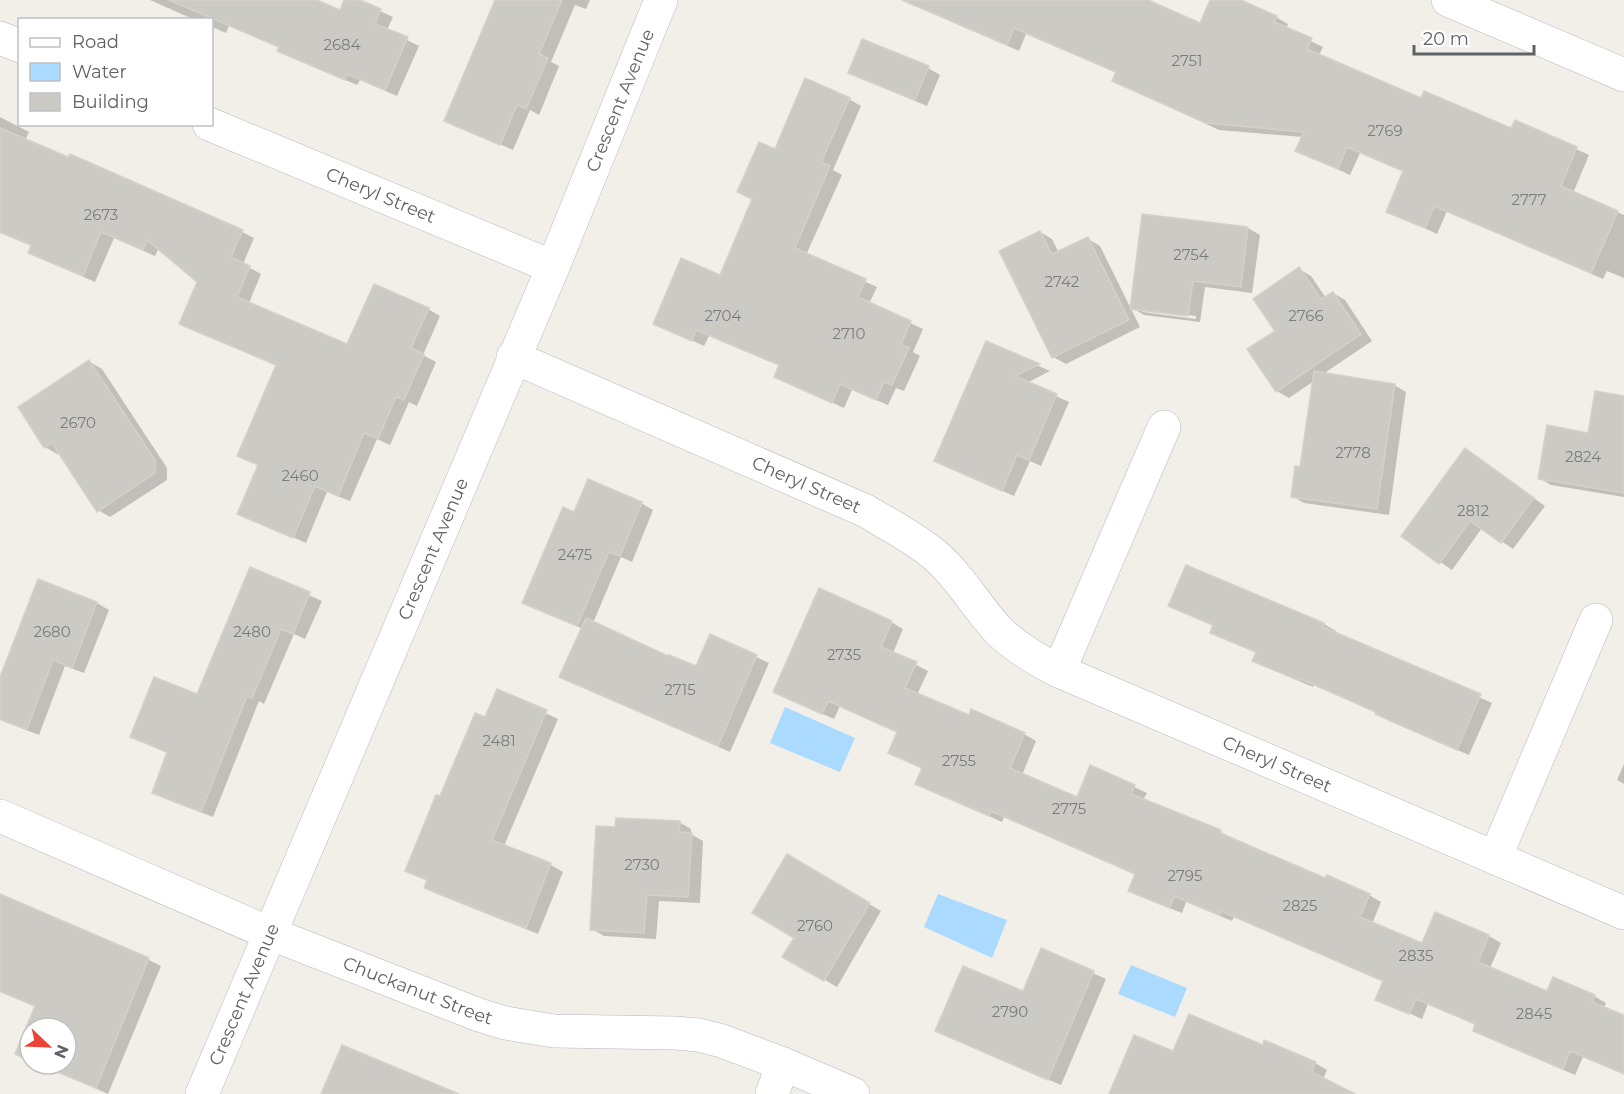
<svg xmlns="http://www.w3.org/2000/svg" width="1624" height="1094" viewBox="0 0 1624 1094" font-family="Montserrat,sans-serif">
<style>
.water{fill:#aadaff}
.shadow{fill:#0003;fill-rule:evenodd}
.building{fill:#cccac5;stroke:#d6d1c6;stroke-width:1.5}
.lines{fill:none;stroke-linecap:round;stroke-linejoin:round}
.street-casing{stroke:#b5b8bc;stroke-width:34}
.secondary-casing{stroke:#b6babf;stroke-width:34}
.street{stroke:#fff;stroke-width:33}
.secondary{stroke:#fff;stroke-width:33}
.labels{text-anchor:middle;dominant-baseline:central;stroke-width:5;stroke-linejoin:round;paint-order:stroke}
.number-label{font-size:15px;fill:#7a7d7f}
.street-label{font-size:18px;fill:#5f6368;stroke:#fff}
</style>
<rect width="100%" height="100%" fill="#f1efe8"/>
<g class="water">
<polygon points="785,707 855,738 840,772 770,743"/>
<polygon points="938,894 1007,920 992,958 924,927"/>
<polygon points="1131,965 1187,988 1175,1017 1118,994"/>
</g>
<g class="shadow">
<polygon points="150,0 313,0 341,12 346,0 356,0 393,17 387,30 419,46 397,96 360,80 357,85 291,57 279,50 280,48 229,26 226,33 212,27 212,20 195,20"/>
<polygon points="497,0 590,0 586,9 575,5 551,62 559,66 539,115 530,110 513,150 446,120"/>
<polygon points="957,0 1148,0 1201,25 1212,0 1237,0 1276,17 1288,24 1286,29 1323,47 1319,55 1422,100 1512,130 1516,122 1589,155 1573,193 1624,215 1624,278 1607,271 1603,279 1447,211 1437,234 1388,211 1404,172 1360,153 1350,175 1297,151 1303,137 1219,130 1126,87 1114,81 1117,73 1026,34 1019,51 961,26 949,19"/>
<polygon points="928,68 940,75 927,106 862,79 850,72"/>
<polygon points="849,99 861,106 833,170 842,175 806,255 877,287 869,304 923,329 913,352 920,356 904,391 896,388 888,405 852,390 844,408 775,376 780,366 709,336 704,346 655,323 721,277 775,151"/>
<polygon points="0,117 29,132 25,141 242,232 254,238 243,264 261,274 249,303 348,346 428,309 440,316 423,355 436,362 417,406 409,402 390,445 377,439 350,501 327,492 306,543 239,513 259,466 239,455 277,366 181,324 199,282 159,248 155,256 114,238 95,282 42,259 30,253 32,246 0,233"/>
<path d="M1248 228 1260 235 1252 293 1205 287 1200 322 1144 315 1132 308ZM1143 309 1196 316V319L1143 312Z"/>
<polygon points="1040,232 1052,239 1059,253 1088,239 1100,246 1140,327 1066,364 1053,357"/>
<polygon points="1299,269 1311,276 1326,298 1333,293 1345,300 1372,341 1323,374 1394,385 1406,392 1389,515 1304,503 1292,496 1301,468 1314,381 1289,398 1277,391 1277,331"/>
<polygon points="987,343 1050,371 1027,383 1069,402 1041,466 1030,461 1014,496 936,461"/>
<polygon points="90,362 102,369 167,468 167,480 110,517 98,510 60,452 57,454 45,447"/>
<polygon points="1624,397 1624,497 1551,485 1539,478 1589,434"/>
<polygon points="1465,450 1545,506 1513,549 1482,528 1452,570 1403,536"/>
<polygon points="641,503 653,510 632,562 621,557 593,623 669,658 697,668 711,636 769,663 730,752 561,677 583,629 524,602 575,514"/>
<polygon points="251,569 322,601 305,639 294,634 264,704 259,701 213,817 166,799 154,792 169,754 132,737 197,696"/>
<polygon points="38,581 97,603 109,610 84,673 65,666 39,735 0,720 0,681"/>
<polygon points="1170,606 1324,624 1336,631 1335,633 1492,703 1469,755 1389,721 1377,713 1314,685 1313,687 1266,667 1254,660 1257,653 1224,639 1212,632 1214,626"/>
<polygon points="891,622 903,629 893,653 928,671 917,695 970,717 1024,734 1036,741 1022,775 1077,799 1091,767 1147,793 1143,800 1220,832 1326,880 1369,895 1381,902 1372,924 1423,945 1436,914 1489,936 1501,943 1490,968 1548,993 1594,996 1606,1003 1604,1008 1624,1017 1624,1074 1583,1057 1575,1075 1486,1037 1475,1030 1477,1025 1428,1004 1422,1019 1377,999 1384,982 1234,917 1232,921 1186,902 1182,913 1142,897 1130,891 1137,875 1004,817 1002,822 917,783 923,769 890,752 898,733 840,706 834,719 787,698"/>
<polygon points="498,691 558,719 504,846 551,865 563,872 538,934 437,894 425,887 428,881 407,870 441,798 486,719"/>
<polygon points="1624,764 1624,784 1617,780"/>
<polygon points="679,822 691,829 691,834 703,841 700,903 659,901 656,939 604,936 592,929 616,828"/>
<polygon points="788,856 881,911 837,987 784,956 796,937"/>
<polygon points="0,896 149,960 161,966 108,1094 41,1064 66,1064 66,1028 30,1029 28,1028 36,1007 0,992"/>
<polygon points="1042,950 1106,979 1061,1085 937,1031 1024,993"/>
<polygon points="1264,1046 1315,1063 1327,1070 1323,1079 1352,1094 1112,1094 1174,1053"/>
</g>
<g class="building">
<polygon points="169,0 317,0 340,10 344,0 360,0 381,9 375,24 408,37 385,90 347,74 345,80 277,51 279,47"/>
<polygon points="495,0 562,0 539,54 548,58 526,109 517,105 500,145 444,121"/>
<polygon points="902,0 1148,0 1200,23 1210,0 1241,0 1277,16 1274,22 1312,38 1307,49 1421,98 1424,91 1511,128 1515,120 1577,147 1561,186 1618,211 1591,273 1434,206 1425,228 1386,212 1403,171 1347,147 1338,169 1295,151 1304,132 1206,123 1112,81 1116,72 1014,28 1007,45"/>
<polygon points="862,39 929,66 915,100 848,73"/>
<polygon points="805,78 850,98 821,162 830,166 795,248 866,279 858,297 911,321 901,345 909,348 892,385 884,382 876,400 840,384 832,403 774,377 779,365 696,330 692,341 653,324 681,258 720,275 752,199 737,192 759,142 775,149"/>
<polygon points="0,128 68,157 70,154 243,230 231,257 250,266 237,297 347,344 374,284 429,308 411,348 424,354 404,400 396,397 378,439 364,433 338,496 315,486 293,538 237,514 258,465 237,456 276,365 179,324 197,282 147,240 143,250 101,232 83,276 28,253 31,245 0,232"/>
<polygon points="1142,214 1248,227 1241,287 1193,281 1188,316 1130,309"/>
<polygon points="1040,231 1052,254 1088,237 1129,320 1052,358 999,251"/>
<polygon points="1299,267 1321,299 1333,292 1361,334 1276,392 1247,349 1275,331 1253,299"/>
<polygon points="986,341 1040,364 1015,376 1057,394 1029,460 1017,455 1002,491 934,461"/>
<polygon points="89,360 155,460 155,473 97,512 52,443 44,448 18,407"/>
<polygon points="1314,371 1395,384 1377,509 1291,497 1295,466 1300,467"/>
<polygon points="1595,391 1624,396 1624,493 1538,479 1547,425 1588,433"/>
<polygon points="1465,448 1534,498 1501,543 1470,521 1439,564 1401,536"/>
<polygon points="588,479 642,502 620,556 609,552 577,626 522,603 563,507 574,512"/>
<polygon points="1186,565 1324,623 1323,627 1481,694 1457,750 1375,714 1376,712 1301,679 1300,681 1252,661 1256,652 1210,633 1213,625 1168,606"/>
<polygon points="250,567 310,592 293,634 281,629 252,698 247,696 201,812 152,793 167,752 130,737 154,677 197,694"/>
<polygon points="38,579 97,602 72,668 53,660 27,729 0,719 0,677"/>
<polygon points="819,588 892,621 881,647 917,662 905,688 969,715 971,709 1025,733 1010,768 1077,797 1090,765 1135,785 1131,794 1221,830 1220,833 1325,878 1327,875 1370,894 1360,917 1422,943 1435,912 1489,935 1478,962 1547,991 1553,977 1595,995 1592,1002 1624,1015 1624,1074 1570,1051 1563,1069 1473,1031 1475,1024 1416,999 1409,1014 1375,1000 1383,981 1221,911 1220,915 1174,896 1170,908 1128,891 1135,874 991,811 989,816 915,784 922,768 888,753 897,732 828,701 822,714 773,692"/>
<polygon points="586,618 668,656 669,655 696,666 710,634 757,655 718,746 559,677"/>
<polygon points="497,689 547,710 492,840 551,863 526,928 424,888 427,880 405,871 436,795 440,796 475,713 485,717"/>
<polygon points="616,818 680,821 679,832 692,833 688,897 647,895 644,933 590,930 596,826 615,827"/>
<polygon points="787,854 870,903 824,981 782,957 794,938 752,913"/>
<polygon points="0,894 149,958 96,1088 38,1064 66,1064 66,1028 30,1028 30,1061 15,1054 35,1006 0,991"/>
<polygon points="1041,948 1094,971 1048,1080 935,1031 963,966 1023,991"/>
<polygon points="1189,1014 1263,1045 1264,1040 1316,1062 1312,1072 1355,1094 1109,1094 1134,1035 1173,1051"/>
<polygon points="342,1045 459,1094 321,1094"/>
</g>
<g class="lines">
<g class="street-casing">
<g id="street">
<polyline points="1448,0 1624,75"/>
<polyline points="0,38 20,46"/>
<path id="s1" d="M209 124 553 267"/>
<path id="s2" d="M513 357 866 511C889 525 915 538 936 556 960 577 976 606 998 630 1016 648 1037 660 1059 671L1624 913"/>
<polyline points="1059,671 1164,427"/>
<path id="s3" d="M0 816 269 933 479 1015 505 1023 554 1031 675 1033 699 1035 722 1041 783 1064 853 1094"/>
<polyline points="1495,858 1596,620"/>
<polyline points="772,1094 783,1064"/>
</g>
</g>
<g class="secondary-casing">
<g id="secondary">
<path id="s4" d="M202 1094 553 267 661 0"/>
</g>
</g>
<use href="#street" class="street"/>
<use href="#secondary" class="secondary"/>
</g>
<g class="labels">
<g class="number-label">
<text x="342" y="44">2684</text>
<text x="1187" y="60">2751</text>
<text x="1385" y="130">2769</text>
<text x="1529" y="199">2777</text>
<text x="101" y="214">2673</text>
<text x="1191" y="254">2754</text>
<text x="1062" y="281">2742</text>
<text x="723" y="315">2704</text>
<text x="1306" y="315">2766</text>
<text x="849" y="333">2710</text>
<text x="78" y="422">2670</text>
<text x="1353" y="452">2778</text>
<text x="1583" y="456">2824</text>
<text x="300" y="475">2460</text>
<text x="1473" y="510">2812</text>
<text x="575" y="554">2475</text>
<text x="52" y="631">2680</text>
<text x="252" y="631">2480</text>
<text x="844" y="654">2735</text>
<text x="680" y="689">2715</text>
<text x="499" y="740">2481</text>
<text x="959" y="760">2755</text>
<text x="1069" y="808">2775</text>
<text x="642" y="864">2730</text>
<text x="1185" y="875">2795</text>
<text x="1300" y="905">2825</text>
<text x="815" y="925">2760</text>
<text x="1416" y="955">2835</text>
<text x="1010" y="1011">2790</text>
<text x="1534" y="1013">2845</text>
</g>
<g class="street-label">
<text stroke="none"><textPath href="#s4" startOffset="1078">Crescent Avenue</textPath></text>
<text stroke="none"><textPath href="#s1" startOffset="186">Cheryl Street</textPath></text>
<text stroke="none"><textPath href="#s2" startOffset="320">Cheryl Street</textPath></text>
<text stroke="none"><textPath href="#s4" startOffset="592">Crescent Avenue</textPath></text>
<text stroke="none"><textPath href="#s2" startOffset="876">Cheryl Street</textPath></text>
<text stroke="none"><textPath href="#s3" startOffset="453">Chuckanut Street</textPath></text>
<text stroke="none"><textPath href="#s4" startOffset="108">Crescent Avenue</textPath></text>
</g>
</g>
<rect x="18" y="18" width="195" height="108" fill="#ffffff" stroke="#bfc1c3" stroke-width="1.5"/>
<rect x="30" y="38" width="30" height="9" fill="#ffffff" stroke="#bfc1c3" stroke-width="1.5"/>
<text x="72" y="48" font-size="18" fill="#5f6368">Road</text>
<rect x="30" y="63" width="30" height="18" fill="#aadaff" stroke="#bfc1c3" stroke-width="1.5"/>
<text x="72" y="78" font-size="18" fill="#5f6368">Water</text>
<rect x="30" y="93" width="30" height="18" fill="#cccac5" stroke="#bfc1c3" stroke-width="1.5"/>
<text x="72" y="108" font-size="18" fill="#5f6368">Building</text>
<g transform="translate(48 1046) rotate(113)"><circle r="28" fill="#ffffff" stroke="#bfc1c3" stroke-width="1.5"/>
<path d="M0-4.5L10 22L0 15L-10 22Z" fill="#ea4335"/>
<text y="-9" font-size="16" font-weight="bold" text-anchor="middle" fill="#5f6368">N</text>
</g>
<path d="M1414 45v9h120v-9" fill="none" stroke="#5f6368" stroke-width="3"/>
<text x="1423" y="45" font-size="18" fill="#5f6368" stroke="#ffffff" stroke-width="4.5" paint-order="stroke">20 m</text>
</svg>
